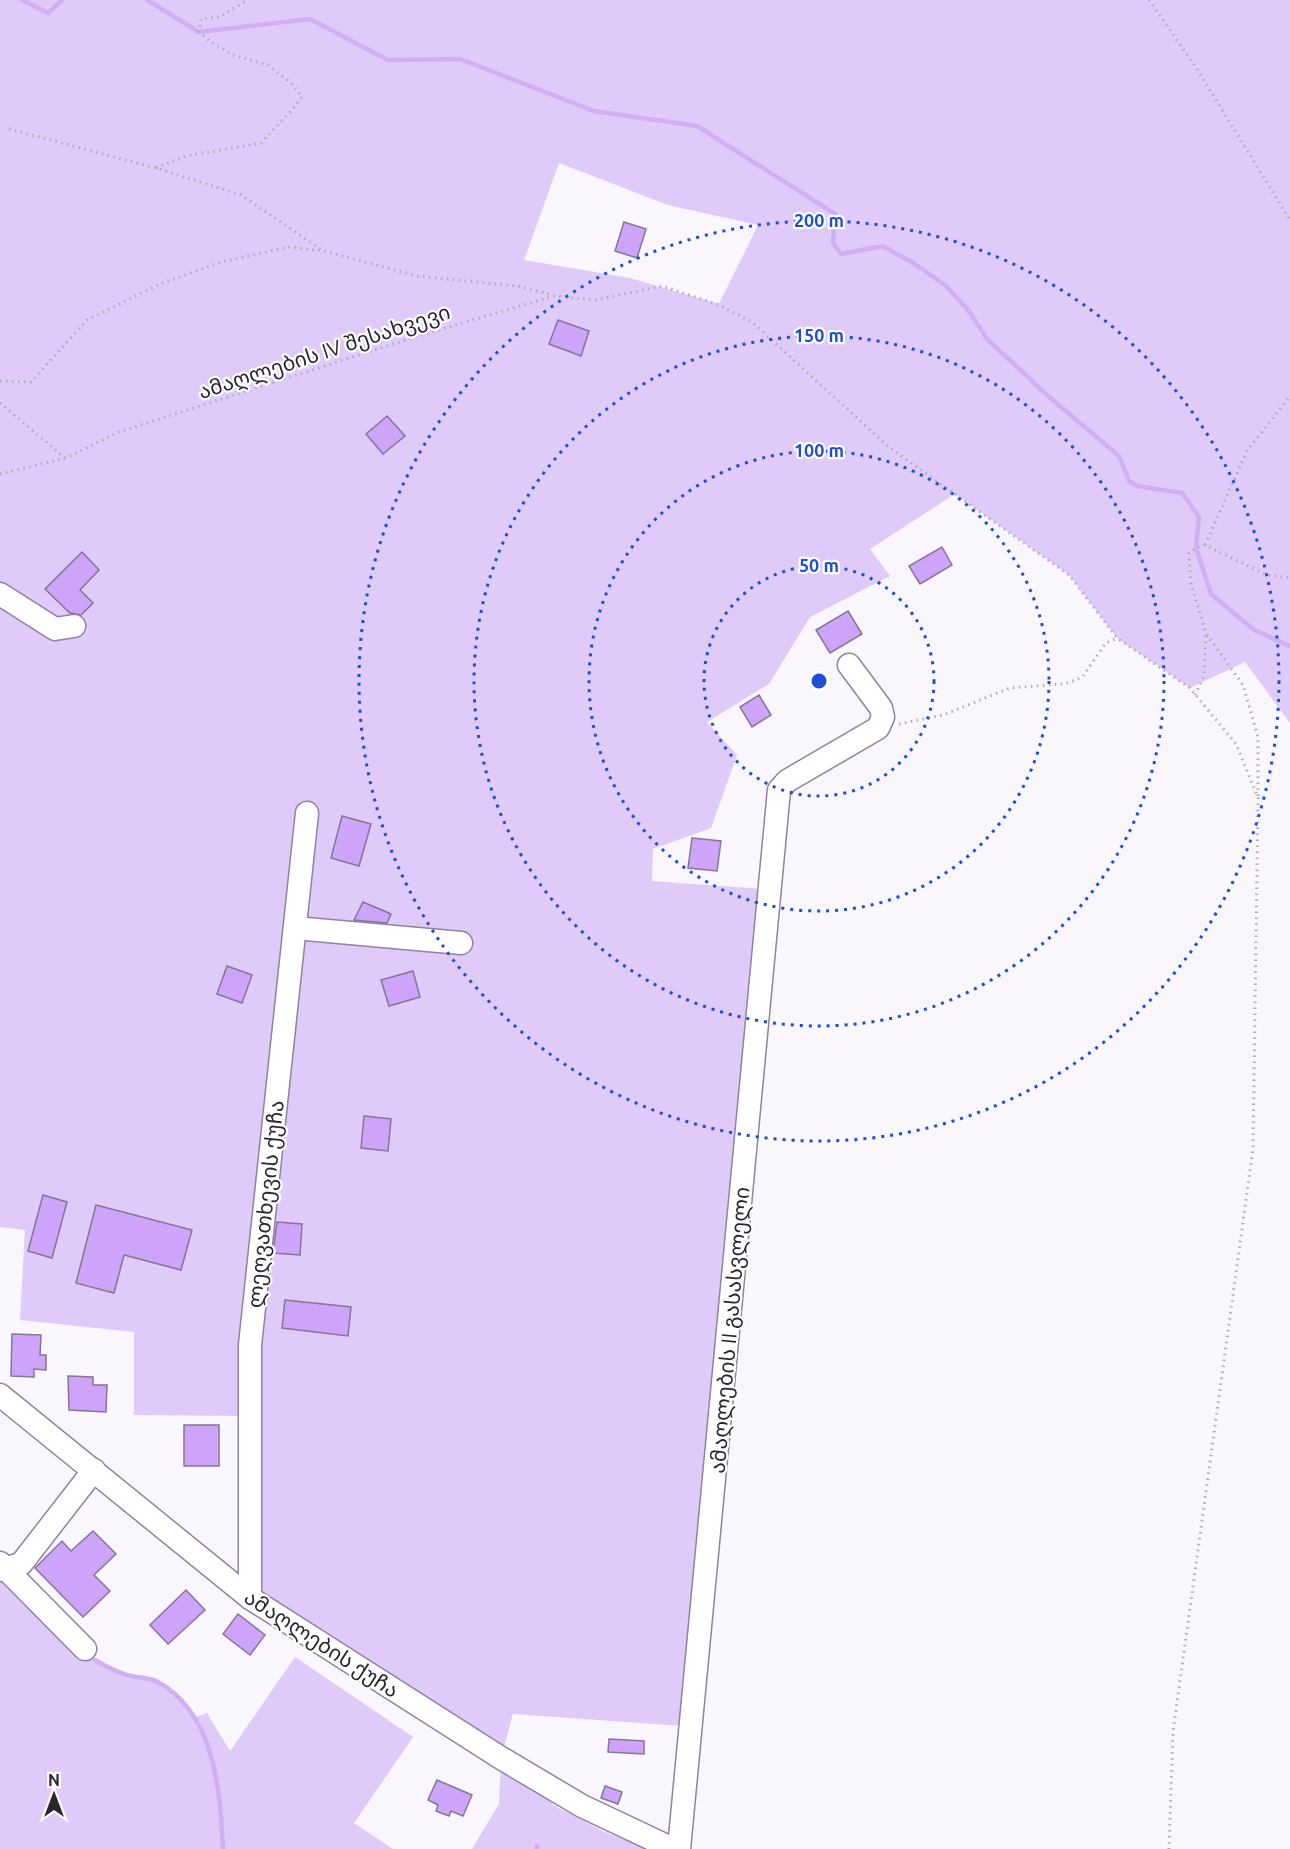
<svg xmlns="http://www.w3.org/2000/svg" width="1290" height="1849" viewBox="0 0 1290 1849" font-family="Ubuntu,'Noto Sans Georgian',sans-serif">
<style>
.green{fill:#dfcaf9;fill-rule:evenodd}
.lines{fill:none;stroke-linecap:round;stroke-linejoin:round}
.stream{stroke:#d0aff5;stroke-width:4.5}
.building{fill:#cea4fa;stroke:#847694;stroke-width:1.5}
.minor-casing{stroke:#9082a1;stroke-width:25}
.path{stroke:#b0acb5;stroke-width:3;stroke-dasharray:1.5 4.5;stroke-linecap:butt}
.minor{stroke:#fff;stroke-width:22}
.ring{fill:none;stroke:#1d4ed8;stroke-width:3;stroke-dasharray:3 6}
.labels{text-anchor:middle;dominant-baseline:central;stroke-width:4.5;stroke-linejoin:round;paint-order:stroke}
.street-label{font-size:21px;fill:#2b2531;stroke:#fff}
.centre{fill:#1d4ed8;stroke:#fff;stroke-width:3}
.ring-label{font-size:18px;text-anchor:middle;font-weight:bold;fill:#1d4ed8;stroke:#fff;stroke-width:4.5;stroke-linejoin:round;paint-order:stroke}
</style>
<rect width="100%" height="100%" fill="#f9f6fd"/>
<g class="green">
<path d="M0 0H1290V723L1245 662 1190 688 1117 638 1069 575 955 494 870 549 890 576 810 617 769 684 707 722 737 755 711 828 653 849 652 881 762 889 683 1726 513 1714 501 1758 542 1782 553 1805 605 1832 649 1849H472L499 1804 501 1758 250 1598V1416L134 1415V1332L20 1320 25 1230 0 1227ZM559 163 668 205 758 225 719 304 630 278 524 260Z"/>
<polygon points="0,1563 95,1660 124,1674 155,1681 177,1697 196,1717 207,1713 230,1751 295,1657 413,1737 354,1823 393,1849 0,1849"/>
</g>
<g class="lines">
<g class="stream">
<polyline points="22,0 48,13 62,0"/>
<polyline points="147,0 199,32 310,19 388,60 460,59 594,111 697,126 835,214 833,243 841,254 883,246 915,264 946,286 969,311 987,339 1047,395 1119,456 1129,481 1137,486 1182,493 1199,517 1196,548 1211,594 1254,630 1290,646"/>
<path d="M95 1660C104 1665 114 1671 124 1674 134 1678 146 1677 156 1681 215 1712 220 1790 223 1849"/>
<polyline points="537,1849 537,1846"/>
</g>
</g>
<g class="building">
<polygon points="624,222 646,229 637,258 615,251"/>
<polygon points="558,320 589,331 581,356 549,344"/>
<polygon points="387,416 405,436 383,454 366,434"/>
<polygon points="942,547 952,565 920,584 909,566"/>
<polygon points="82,552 99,570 80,590 93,603 81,615 70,613 45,589"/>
<polygon points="848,611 862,634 830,653 816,630"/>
<polygon points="759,695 771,715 752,727 740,707"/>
<polygon points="342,816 371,824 359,866 331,858"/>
<polygon points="692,838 721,841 717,871 688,868"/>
<polygon points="363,902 391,914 387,923 354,920"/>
<polygon points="227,966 252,975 242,1003 217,994"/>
<polygon points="413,971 420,997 389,1006 381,980"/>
<polygon points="364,1116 391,1119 388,1151 361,1148"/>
<polygon points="43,1195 67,1202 52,1258 28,1251"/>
<polygon points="96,1205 192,1230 181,1270 124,1255 114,1293 76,1283"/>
<polygon points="277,1222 302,1224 300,1255 273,1253"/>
<polygon points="285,1300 351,1307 348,1336 282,1328"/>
<polygon points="12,1334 41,1335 40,1355 46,1355 46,1370 34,1369 34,1377 11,1376"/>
<polygon points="68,1376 93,1377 93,1385 107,1385 106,1412 69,1410"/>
<rect x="184" y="1425" width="35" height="41"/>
<polygon points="93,1531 116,1554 94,1575 110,1591 83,1617 35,1568 62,1541 71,1551"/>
<polygon points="186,1590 205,1610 168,1644 150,1625"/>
<polygon points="238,1614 265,1635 250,1655 223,1634"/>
<polygon points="609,1739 644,1741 644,1754 608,1752"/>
<polygon points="437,1780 472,1795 463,1816 451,1811 449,1816 436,1811 438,1805 428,1800"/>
<polygon points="605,1786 622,1792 618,1804 601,1798"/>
</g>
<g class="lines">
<g class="minor-casing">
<g id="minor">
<polyline points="0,594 55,629 74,626"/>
<polyline points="295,928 461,943"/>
<polyline points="0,1395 250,1598 501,1758 582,1806 673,1849"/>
<polyline points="0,1563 85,1649"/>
<polyline points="0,1570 21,1564 94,1470"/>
<polyline points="250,1598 250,1345 307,813"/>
<polyline points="679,1849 779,790 787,781 878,728 883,717 881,708 849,665"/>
</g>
</g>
<g class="path">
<polyline points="1149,0 1195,66 1290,220"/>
<polyline points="9,129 156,168 241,195 322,250"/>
<polyline points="156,168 186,156 261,143 292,110 302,97 292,84 268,65 233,55 211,42 199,32 201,19 219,17 248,0"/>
<polyline points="0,381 31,382 87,320 160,284 221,262 288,247 324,251 417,276 518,286 553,295"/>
<polyline points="0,403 65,458"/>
<polyline points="0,474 66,458 119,432 415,337 554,296 596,300 662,286 719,305 752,322 890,448 1069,575 1117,638 1190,688 1236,744 1258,798 1253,1149 1173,1732 1169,1849"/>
<polyline points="1205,545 1247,451 1290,396"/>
<polyline points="1195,695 1204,676 1206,635"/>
<polyline points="899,724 943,715 1010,688 1063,684 1076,680 1083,676 1106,643 1117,638"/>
<polyline points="1258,796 1258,737 1243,685 1206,633 1191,584 1189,553 1196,548 1205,545 1267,575 1290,578"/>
</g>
<use href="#minor" class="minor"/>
</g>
<g class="ring">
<circle cx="819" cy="681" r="115"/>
<circle cx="819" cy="681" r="230"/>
<circle cx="819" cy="681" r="345"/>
<circle cx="819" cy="681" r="460"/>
</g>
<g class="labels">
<g class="street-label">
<text transform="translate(324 351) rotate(-18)">ამაღლების IV შესახვევი</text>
<text transform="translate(265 1204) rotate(-84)">ლეღვათხევის ქუჩა</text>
<text transform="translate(729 1330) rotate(-85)">ამაღლების II გასასვლელი</text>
<text transform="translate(322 1643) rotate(33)">ამაღლების ქუჩა</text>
</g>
</g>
<circle cx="819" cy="681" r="9" class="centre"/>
<g class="ring-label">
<text x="819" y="227">200 m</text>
<text x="819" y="342">150 m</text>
<text x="819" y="457">100 m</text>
<text x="819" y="572">50 m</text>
</g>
<g transform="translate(54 1795)" stroke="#ffffff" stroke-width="4.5" paint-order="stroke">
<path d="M0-4.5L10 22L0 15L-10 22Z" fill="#2b2531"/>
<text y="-9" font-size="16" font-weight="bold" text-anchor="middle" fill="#2b2531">N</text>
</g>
</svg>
